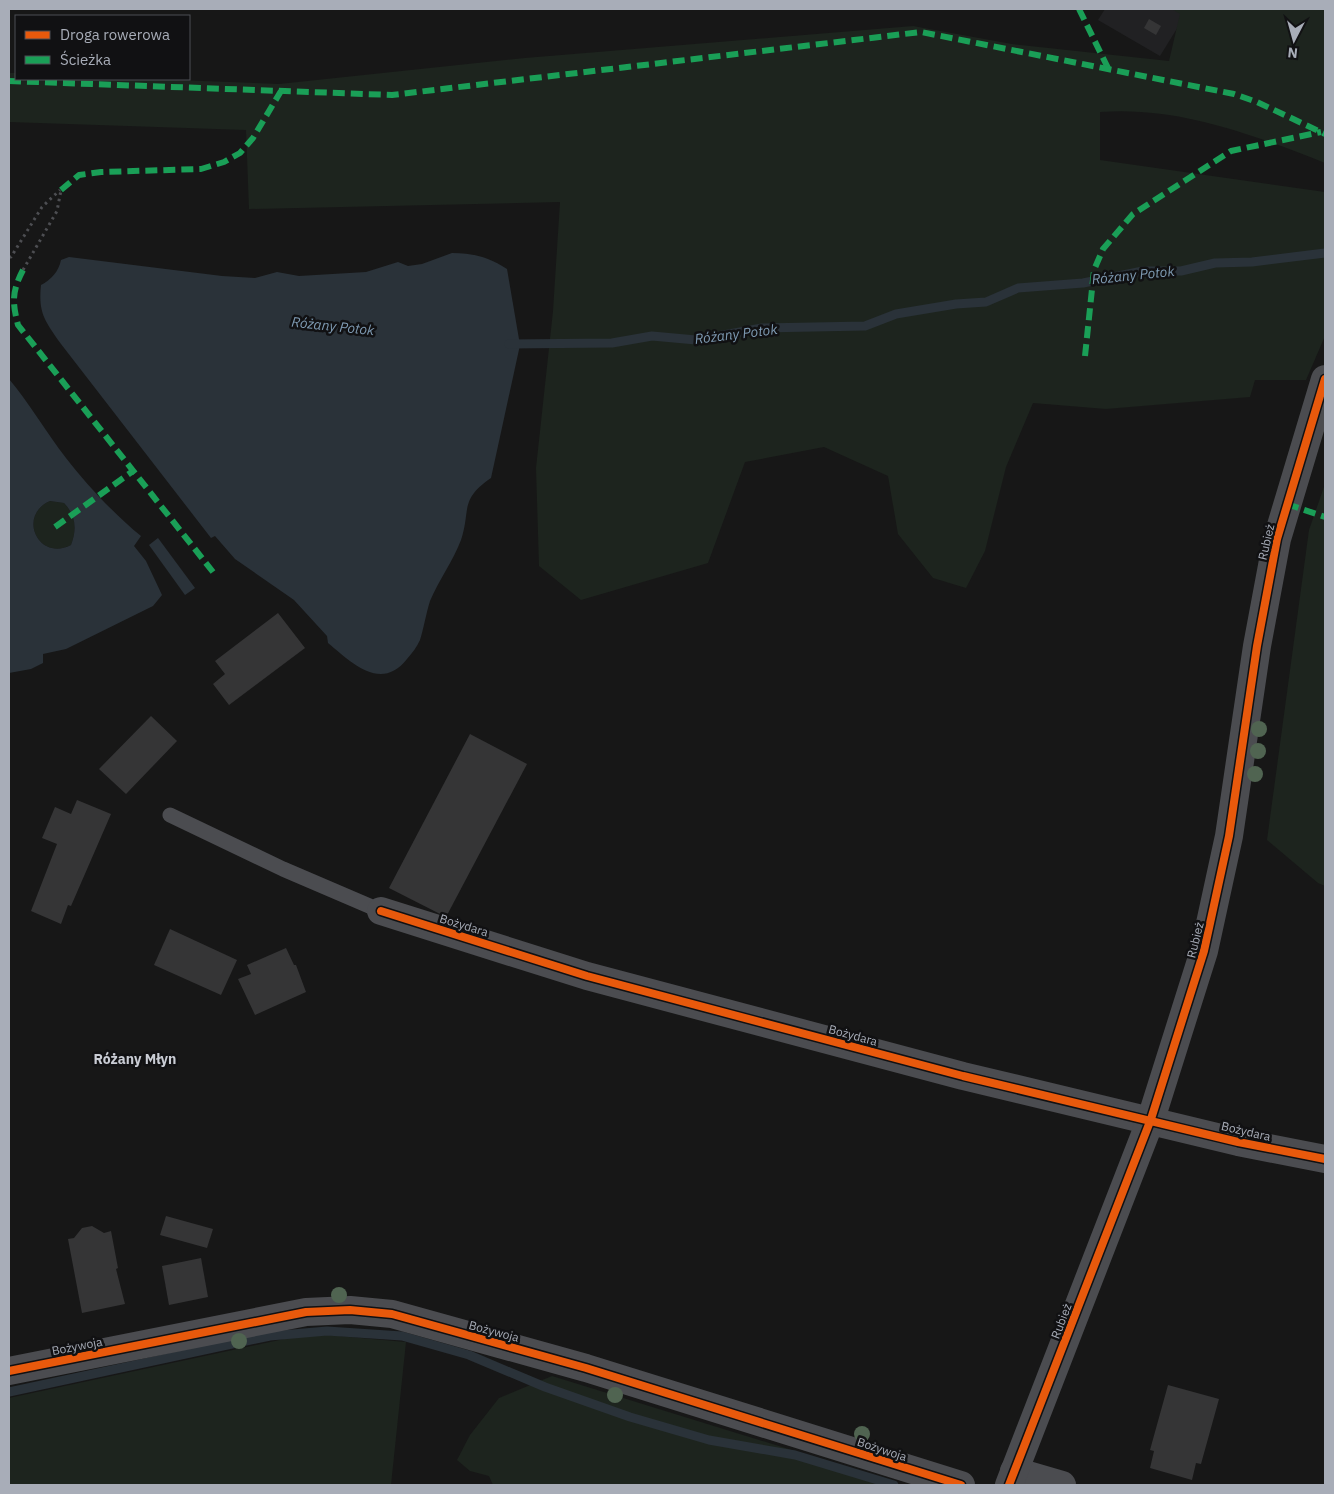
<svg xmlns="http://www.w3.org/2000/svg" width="1334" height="1494" viewBox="0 0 1334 1494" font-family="'IBM Plex Sans',sans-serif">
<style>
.built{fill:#212123}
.green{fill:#1d241e}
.water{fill:#2a3239;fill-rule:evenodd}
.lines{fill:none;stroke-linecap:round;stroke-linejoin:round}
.stream{stroke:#2a3239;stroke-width:9}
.building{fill:#353536}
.path{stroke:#4d4e52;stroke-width:3;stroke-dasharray:2.5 4;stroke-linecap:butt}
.lane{stroke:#4b4c50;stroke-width:15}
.street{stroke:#4b4c50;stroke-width:28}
.quiet{stroke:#1a9f57;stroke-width:6;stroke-dasharray:12 6;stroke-linecap:butt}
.cycleway-casing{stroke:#111113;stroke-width:11}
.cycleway{stroke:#e8590c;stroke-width:8}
.tree{fill:#506451}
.labels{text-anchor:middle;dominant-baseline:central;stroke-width:5;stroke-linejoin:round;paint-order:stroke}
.street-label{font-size:12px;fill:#a8adb8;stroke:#111113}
.water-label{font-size:14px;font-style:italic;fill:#7f9bb3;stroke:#111113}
.neighbourhood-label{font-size:14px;font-weight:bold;fill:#c9ccd4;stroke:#111113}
</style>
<rect width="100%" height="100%" fill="#171717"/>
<polygon class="built" points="1105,9 1189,9 1160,56 1098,20"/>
<g class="green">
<path d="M1172 9H1325V163C1254 135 1178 106 1100 112V160L1325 192V336L1306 380H1255L1250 397 1106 409 1033 403 1006 467 985 551 966 588 933 578 898 534 888 476 824 447 745 462 708 563 581 600 539 566 536 468 553 311 560 202 249 209 246 130 9 122V73H16V79H151L279 84 525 58 913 26 1012 44 1169 61 1180 14Z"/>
<polygon points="1325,484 1325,886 1318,883 1267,840 1309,530"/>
<path d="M50 501 64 503C76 515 77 530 71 545 38 562 17 515 50 501Z"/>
<polygon points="327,1335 406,1342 391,1485 9,1485 9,1398 293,1337"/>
<polygon points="552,1376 808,1455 881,1485 493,1485 489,1476 470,1471 457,1460 470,1435 499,1398"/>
</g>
<g class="water">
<path d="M452 253C473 253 489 257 507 269L520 345 491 478C459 500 471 510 461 540 453 561 439 580 430 601 426 614 423 631 420 640 417 647 412 653 407 659 381 692 352 663 328 643L327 636 294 600 235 559 215 536 211 538 61 344C45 321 38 313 41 285 51 280 59 271 61 260L69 257 222 276 255 278 277 272 299 276 366 272 398 262 408 266 422 264Z"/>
<path d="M9 379C30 404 46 432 66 458 86 484 115 515 141 536L134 546 146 561 162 595 153 606 66 649 43 654V663L31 669 9 673ZM50 501 64 503C76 515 77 530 71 545 38 562 17 515 50 501Z"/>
<polygon points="158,538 195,588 185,595 149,545"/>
</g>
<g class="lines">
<g class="stream">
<polyline points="509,344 612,343 652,336 696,340 762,328 865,326 896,314 956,304 986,302 1018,288 1083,283 1143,271 1181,271 1215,263 1252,262 1325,253"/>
<polyline points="9,1392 270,1336 327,1331 402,1336 469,1355 545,1387 630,1417 709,1440 795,1455 894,1485"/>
</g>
</g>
<g class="building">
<polygon points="1149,19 1161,26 1156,35 1144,28"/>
<polygon points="278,613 305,648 229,705 213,684 225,674 215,661"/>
<polygon points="151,716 177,741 126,794 99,769"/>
<polygon points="470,734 527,764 446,917 389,888"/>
<polygon points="77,800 111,814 71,906 68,905 61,924 31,911 57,844 42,838 55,807 71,814"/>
<polygon points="170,929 237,960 221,995 154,965"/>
<polygon points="286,948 294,965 296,965 306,992 255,1015 238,979 251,974 247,965"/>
<polygon points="166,1216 213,1229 207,1248 160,1235"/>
<polygon points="92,1226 104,1233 111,1231 118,1268 116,1269 125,1304 82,1313 68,1239 74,1238 82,1228"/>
<polygon points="201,1258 208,1297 169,1305 162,1266"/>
<polygon points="1168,1385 1219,1399 1201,1464 1196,1463 1192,1480 1150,1468 1154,1451 1150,1450"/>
</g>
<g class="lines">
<g class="path">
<polyline points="9,257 11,257 42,207 60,190"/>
<polyline points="23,270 57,211 61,190"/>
</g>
<polyline class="lane" points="170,815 283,869 381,911"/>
<g class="street">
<polyline points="381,911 587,976 963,1076 1238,1142 1325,1159"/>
<polyline points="9,1371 306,1312 350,1310 392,1314 586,1368 961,1485"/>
<polyline points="1014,1471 1062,1485"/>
<polyline points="1009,1485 1151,1119 1204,951 1229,836 1257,646 1277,539 1325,379"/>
</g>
<g class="quiet">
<polyline points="1079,9 1108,68"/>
<polyline points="9,81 392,95 921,32 1234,94 1257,102 1325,134"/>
<polyline points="61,190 79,175 101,172 201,169 224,162 240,153 253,138 281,91"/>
<path d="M23 270C12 291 12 302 18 325L213 572"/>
<polyline points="1085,356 1094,270 1103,249 1133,214 1231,151 1321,132"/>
<polyline points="1287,504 1325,517"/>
<polyline points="55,527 133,471"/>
</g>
<g class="cycleway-casing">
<g id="cycleway">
<polyline points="381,911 587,976 963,1076 1238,1142 1325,1159"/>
<polyline points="9,1371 306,1312 350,1310 392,1314 586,1368 961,1485"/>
<polyline points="1009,1485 1151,1119 1204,951 1229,836 1257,646 1277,539 1325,379"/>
</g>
</g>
<use href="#cycleway" class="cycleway"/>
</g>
<g class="tree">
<circle cx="1259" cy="729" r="8"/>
<circle cx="1258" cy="751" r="8"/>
<circle cx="1255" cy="774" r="8"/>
<circle cx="339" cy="1295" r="8"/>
<circle cx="239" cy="1341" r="8"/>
<circle cx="615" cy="1395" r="8"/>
<circle cx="862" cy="1434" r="8"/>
</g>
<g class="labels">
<g class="street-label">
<text transform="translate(1266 542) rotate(-77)">Rubież</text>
<text transform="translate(464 925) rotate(17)">Bożydara</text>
<text transform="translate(1195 940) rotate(-76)">Rubież</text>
<text transform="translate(853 1035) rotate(15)">Bożydara</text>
<text transform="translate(1246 1131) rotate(13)">Bożydara</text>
<text transform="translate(1061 1321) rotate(-69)">Rubież</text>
<text transform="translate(494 1331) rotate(15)">Bożywoja</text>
<text transform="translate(77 1346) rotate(-11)">Bożywoja</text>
<text transform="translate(882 1449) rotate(18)">Bożywoja</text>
</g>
<g class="water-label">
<text transform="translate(1133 275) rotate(-6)">Różany Potok</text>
<text transform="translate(333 326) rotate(6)">Różany Potok</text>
<text transform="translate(736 334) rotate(-7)">Różany Potok</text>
</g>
<g class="neighbourhood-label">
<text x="135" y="1059">Różany Młyn</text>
</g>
</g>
<rect width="1334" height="1494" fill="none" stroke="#a8adb8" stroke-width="20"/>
<rect x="15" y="15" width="175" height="65" fill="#111113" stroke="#4d4f55"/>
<rect x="25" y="31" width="25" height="8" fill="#e8590c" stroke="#4d4f55"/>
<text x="60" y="40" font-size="15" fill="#a8adb8">Droga rowerowa</text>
<rect x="25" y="56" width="25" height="8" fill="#1a9f57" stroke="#4d4f55"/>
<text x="60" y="65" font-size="15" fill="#a8adb8">Ścieżka</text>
<g transform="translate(1294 40) rotate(186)" stroke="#111113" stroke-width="4" paint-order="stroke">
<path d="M0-4L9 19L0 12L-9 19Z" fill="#a8adb8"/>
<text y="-8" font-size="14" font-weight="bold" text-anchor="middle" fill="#a8adb8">N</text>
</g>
</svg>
